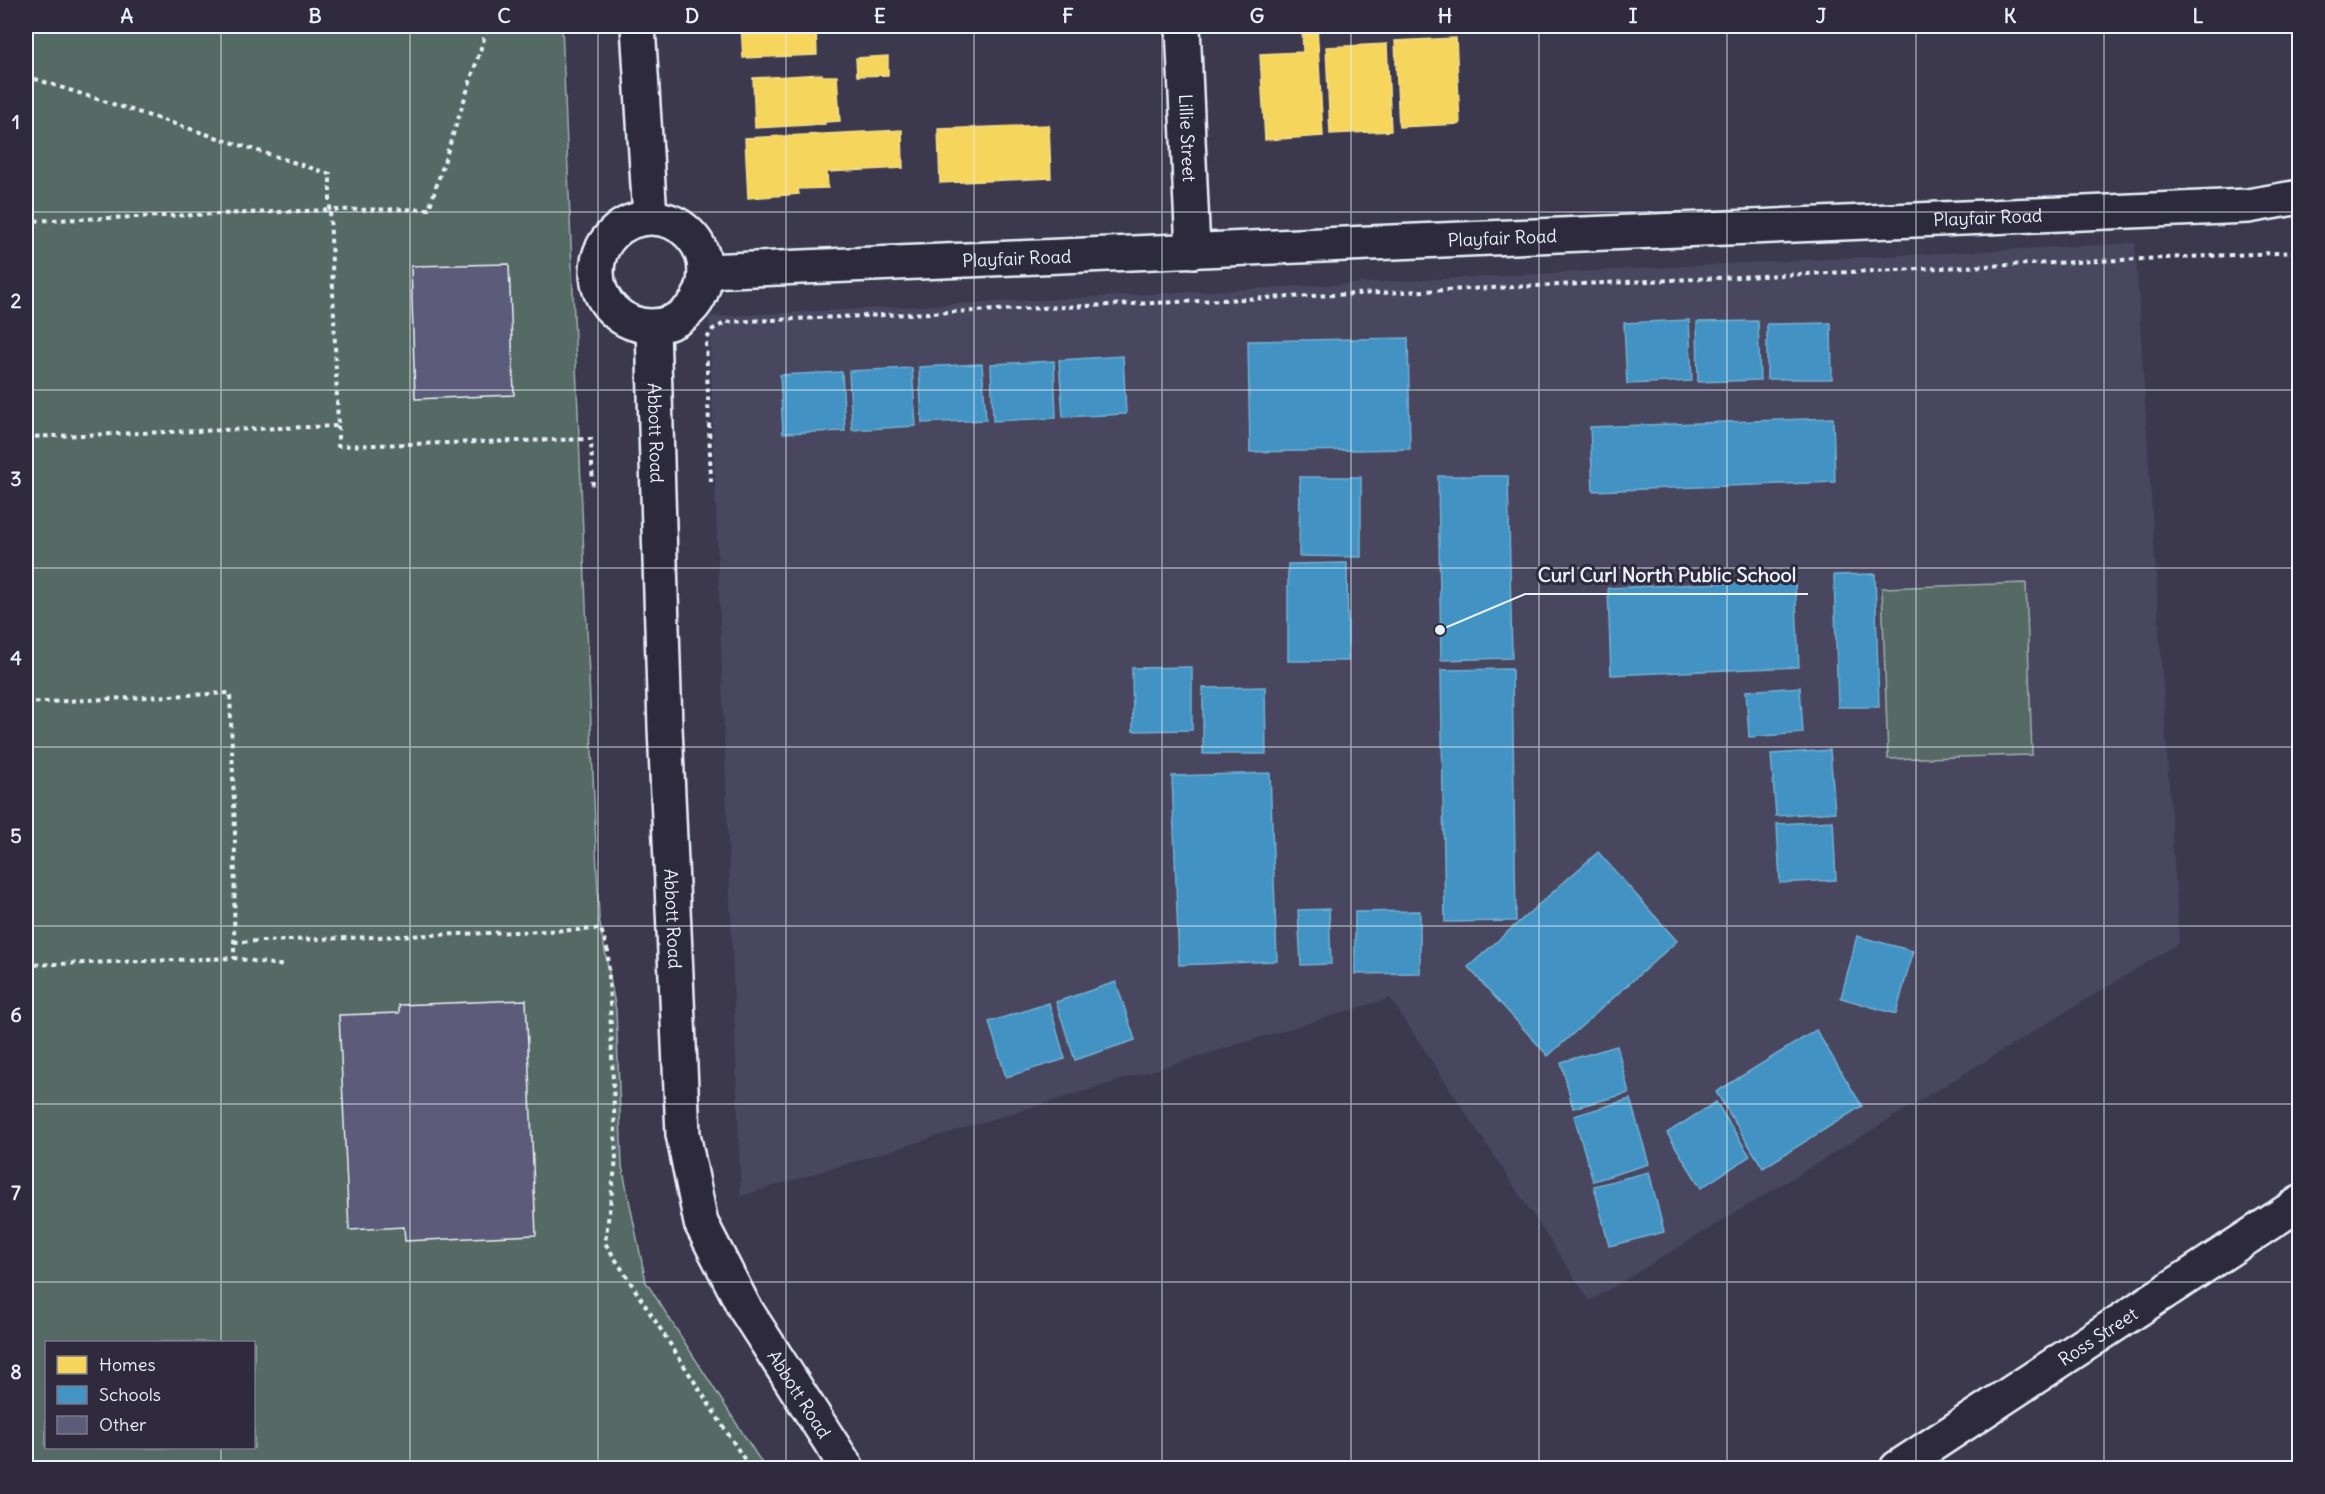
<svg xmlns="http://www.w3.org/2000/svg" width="2325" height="1494" viewBox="0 0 2325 1494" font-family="Delius,sans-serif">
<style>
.built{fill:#48475f}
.green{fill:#566b65;stroke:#9faeae;stroke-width:1.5;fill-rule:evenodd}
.homes{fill:#f6d55c;stroke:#f2dd8b;stroke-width:1.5}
.schools{fill:#4393c3;stroke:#74afd3;stroke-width:1.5}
.building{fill:#5b5c7a;stroke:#e8f1f8;stroke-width:1.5}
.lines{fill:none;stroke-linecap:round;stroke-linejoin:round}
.minor-casing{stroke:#e8f1f8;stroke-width:38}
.path{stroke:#e8f1f8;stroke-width:4;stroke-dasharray:4.5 4.5;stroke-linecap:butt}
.minor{stroke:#2f2a3d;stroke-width:33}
.grid{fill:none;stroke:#e8f1f8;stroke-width:1.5;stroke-opacity:0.55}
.labels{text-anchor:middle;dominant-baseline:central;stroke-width:6;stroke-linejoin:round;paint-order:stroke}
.street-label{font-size:18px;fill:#e8f1f8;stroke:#2f2a3d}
.leader{fill:none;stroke:#e8f1f8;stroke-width:2}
.callout-dot{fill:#e8f1f8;stroke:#2f2a3d;stroke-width:2}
.callout-label{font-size:20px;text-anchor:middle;font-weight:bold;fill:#e8f1f8;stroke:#2f2a3d;stroke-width:6;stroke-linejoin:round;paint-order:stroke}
.neatline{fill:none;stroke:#e8f1f8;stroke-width:2}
.grid-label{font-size:20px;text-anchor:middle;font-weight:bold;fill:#e8f1f8}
</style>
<rect width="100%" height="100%" fill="#3c394f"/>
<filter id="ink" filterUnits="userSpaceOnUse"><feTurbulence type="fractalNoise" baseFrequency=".0167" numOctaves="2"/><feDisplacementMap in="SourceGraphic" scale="12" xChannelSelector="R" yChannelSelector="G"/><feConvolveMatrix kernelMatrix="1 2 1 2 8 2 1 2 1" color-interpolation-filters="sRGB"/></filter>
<g filter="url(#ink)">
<polygon class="built" points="2135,243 2179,943 1590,1301 1390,998 741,1196 709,317"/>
<g class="green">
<path d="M26 26H562L599 919 616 1010 622 1166 646 1282 765 1468H26ZM46 1342H254V1448H46Z"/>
<polygon points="2026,583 2032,755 1888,759 1882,588"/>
</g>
<g class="homes">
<polygon points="741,26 816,26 817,55 743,58"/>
<polygon points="1302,26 1317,26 1323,136 1265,140 1260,54 1303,52"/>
<polygon points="1456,38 1460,124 1399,127 1395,41"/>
<polygon points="1387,44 1391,131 1330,134 1326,47"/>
<polygon points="888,56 888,75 857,76 856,58"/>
<polygon points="822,74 822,76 837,76 840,121 824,122 825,124 755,128 753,78"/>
<polygon points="1049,125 1051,178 940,183 938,129"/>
<polygon points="902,130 903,168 827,172 828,188 798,189 799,194 748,198 745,138"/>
</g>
<g class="schools">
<polygon points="1689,320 1692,381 1627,384 1624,323"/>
<polygon points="1758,321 1760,380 1698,382 1697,322"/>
<polygon points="1831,323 1832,379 1767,379 1767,324"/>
<polygon points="1408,338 1410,449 1250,452 1248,341"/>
<polygon points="1123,356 1126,414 1063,417 1059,360"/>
<polygon points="1054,361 1056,418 993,421 991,364"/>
<polygon points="982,364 986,420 922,423 919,367"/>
<polygon points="912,368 916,426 852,430 849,371"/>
<polygon points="842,372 845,431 783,433 780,375"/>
<polygon points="1833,418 1835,482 1593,491 1590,427"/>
<polygon points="1438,476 1508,476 1512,658 1441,660"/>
<polygon points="1300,477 1361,477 1361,557 1299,556"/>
<polygon points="1347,563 1348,661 1288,661 1288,564"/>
<polygon points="1875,574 1879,707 1838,707 1834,575"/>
<polygon points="1795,580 1799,667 1611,675 1608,588"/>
<polygon points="1192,667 1192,730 1133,731 1132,668"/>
<polygon points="1512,669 1516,921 1445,922 1441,670"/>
<polygon points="1265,687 1266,754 1203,754 1203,688"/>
<polygon points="1800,687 1803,733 1749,737 1746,691"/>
<polygon points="1830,750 1835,812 1776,816 1771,754"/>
<polygon points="1270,773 1277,961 1179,965 1172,776"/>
<polygon points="1833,821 1836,880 1780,883 1777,824"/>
<polygon points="1598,852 1677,941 1548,1056 1468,967"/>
<polygon points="1329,909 1331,964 1301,965 1298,910"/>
<polygon points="1420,911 1420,973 1355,974 1355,912"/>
<polygon points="1857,936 1913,951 1896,1014 1841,998"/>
<polygon points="1116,982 1135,1040 1075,1060 1056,1002"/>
<polygon points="1049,1003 1065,1059 1006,1077 989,1022"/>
<polygon points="1816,1030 1862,1106 1763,1168 1716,1092"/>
<polygon points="1617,1046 1629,1093 1573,1108 1561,1062"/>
<polygon points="1630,1099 1649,1164 1593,1181 1574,1116"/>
<polygon points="1716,1102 1750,1156 1701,1188 1667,1133"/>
<polygon points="1649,1172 1664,1232 1609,1246 1594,1186"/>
</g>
<g class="building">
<polygon points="509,264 514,395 415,399 411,266"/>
<polygon points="526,1000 536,1235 405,1241 404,1227 349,1230 339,1015 399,1013 399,1005"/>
</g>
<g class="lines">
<g class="minor-casing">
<g id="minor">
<polyline points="638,26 650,217"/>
<path id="s1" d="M1183 26 1193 251"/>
<circle cx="651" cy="272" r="54"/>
<path id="s2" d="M705 271 2248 206 2300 197"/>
<path id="s3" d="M653 327 665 727 683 1134 701 1223 744 1307 847 1468"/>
<path id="s4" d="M1897 1468 2300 1203"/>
</g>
</g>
<g class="path">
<polyline points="26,76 330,174 330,210 429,209 488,26"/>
<polyline points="26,221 330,210 338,426 26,437"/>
<polyline points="338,426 338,446 591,439 593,489"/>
<polyline points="711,482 706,340 713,329 727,322 2300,252"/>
<polyline points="26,703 230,693 235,832 234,958"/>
<polyline points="234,942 601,929 608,952 616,1160 605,1243 750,1468"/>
<polyline points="26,965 234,958 285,966"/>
</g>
<use href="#minor" class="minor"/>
</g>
</g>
<path class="grid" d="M221 26V1342M410 26V1468M598 26V1468M786 26V1468M974 26V1468M1162 26V1468M1351 26V1468M1539 26V1468M1727 26V1468M1916 26V1468M2104 26V1468M26 212H2300M26 390H2300M26 568H2300M26 747H2300M26 926H2300M26 1104H2300M26 1282H2300M221 1448V1468"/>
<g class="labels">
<g class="street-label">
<text stroke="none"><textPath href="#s1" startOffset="112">Lillie Street</textPath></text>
<text stroke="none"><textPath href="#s2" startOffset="1284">Playfair Road</textPath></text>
<text stroke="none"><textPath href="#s2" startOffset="798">Playfair Road</textPath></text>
<text stroke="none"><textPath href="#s2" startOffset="312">Playfair Road</textPath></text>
<text stroke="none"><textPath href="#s3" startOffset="106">Abbott Road</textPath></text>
<text stroke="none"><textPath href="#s3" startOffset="592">Abbott Road</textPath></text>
<text stroke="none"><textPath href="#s4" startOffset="240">Ross Street</textPath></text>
<text stroke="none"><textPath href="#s3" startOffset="1096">Abbott Road</textPath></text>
</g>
</g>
<path class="leader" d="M1440 630L1525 594H1808"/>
<circle class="callout-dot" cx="1440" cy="630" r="6"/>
<g class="callout-label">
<text x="1667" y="582">Curl Curl North Public School</text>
</g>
<rect width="2325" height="1494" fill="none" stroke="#2f2a3d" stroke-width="66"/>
<rect x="45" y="1341" width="210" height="108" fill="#2f2a3d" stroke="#797a88" stroke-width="1.5"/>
<rect x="57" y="1356" width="30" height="18" fill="#f6d55c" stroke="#797a88" stroke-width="1.5"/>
<text x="99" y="1371" font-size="18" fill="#e8f1f8">Homes</text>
<rect x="57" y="1386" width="30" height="18" fill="#4393c3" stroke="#797a88" stroke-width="1.5"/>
<text x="99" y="1401" font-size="18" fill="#e8f1f8">Schools</text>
<rect x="57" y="1416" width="30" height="18" fill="#5b5c7a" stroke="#797a88" stroke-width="1.5"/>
<text x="99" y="1431" font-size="18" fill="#e8f1f8">Other</text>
<rect x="33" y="33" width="2259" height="1428" class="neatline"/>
<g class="grid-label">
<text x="127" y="23">A</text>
<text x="315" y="23">B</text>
<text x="504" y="23">C</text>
<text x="692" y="23">D</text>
<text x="880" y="23">E</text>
<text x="1068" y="23">F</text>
<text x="1257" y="23">G</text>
<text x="1445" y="23">H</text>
<text x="1633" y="23">I</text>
<text x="1821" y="23">J</text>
<text x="2010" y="23">K</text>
<text x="2198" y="23">L</text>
<text x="16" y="129">1</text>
<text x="16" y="308">2</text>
<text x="16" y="486">3</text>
<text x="16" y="665">4</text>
<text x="16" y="843">5</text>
<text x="16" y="1022">6</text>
<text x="16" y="1200">7</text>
<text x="16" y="1379">8</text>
</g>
</svg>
